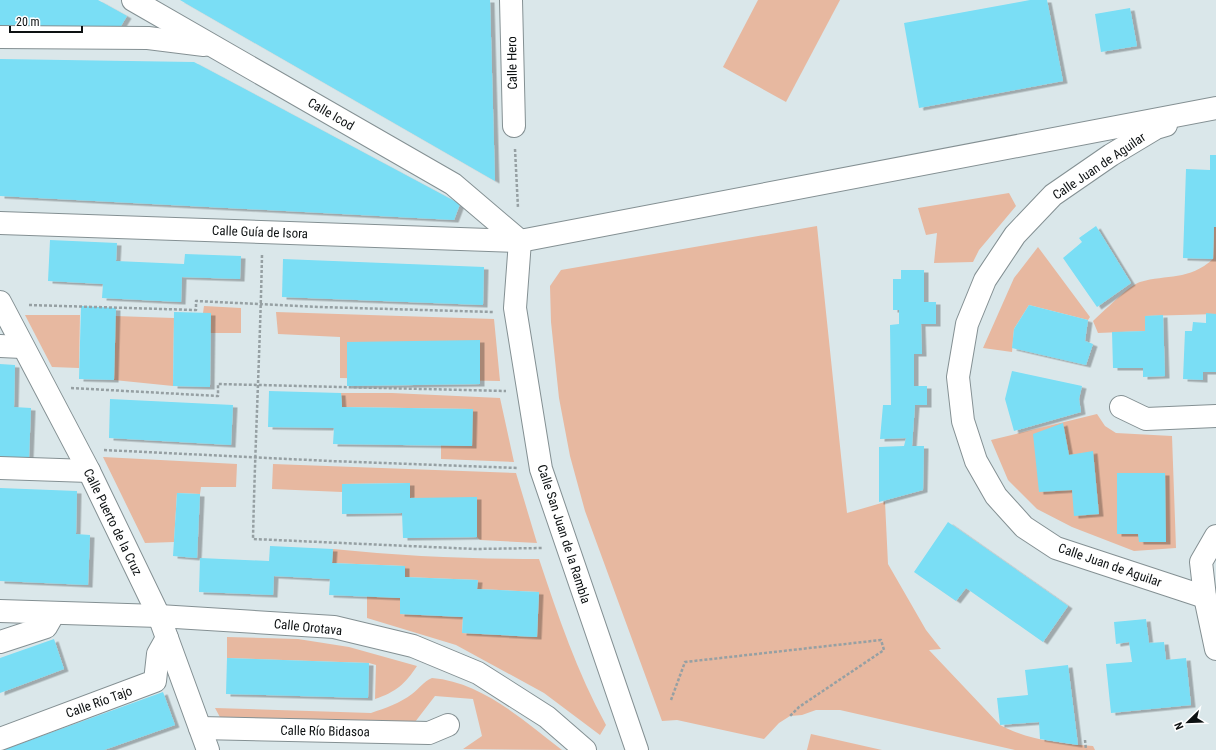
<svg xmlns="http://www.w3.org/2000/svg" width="1216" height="750" viewBox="0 0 1216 750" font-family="'Roboto Condensed',sans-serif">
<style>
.green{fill:#e7b8a0}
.building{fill:#7adef5;filter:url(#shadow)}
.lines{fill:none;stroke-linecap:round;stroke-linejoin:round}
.minor-casing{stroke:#849093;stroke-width:24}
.path{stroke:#96a0a3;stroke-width:2.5;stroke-dasharray:3 2;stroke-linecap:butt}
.minor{stroke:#fff;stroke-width:22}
.labels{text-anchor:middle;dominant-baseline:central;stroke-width:4;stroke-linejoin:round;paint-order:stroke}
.street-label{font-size:13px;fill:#0d1112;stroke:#fff}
</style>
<defs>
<filter id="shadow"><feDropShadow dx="4.5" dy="2.5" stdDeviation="0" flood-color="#0004"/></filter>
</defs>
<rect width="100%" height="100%" fill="#dae7ea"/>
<g class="green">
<polygon points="758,0 840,0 786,102 723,67"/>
<polygon points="1009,193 1016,206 979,250 973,262 934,263 937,233 926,235 918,208"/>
<path d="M817 226 847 513 885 502 888 564 926 630 941 649 929 650 1000 725C1028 740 1062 744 1093 746L1095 750H1015L840 710H816L802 715 790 716 779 723 764 739 677 720 662 721 585 511 570 456 559 398 551 322 550 286 561 270Z"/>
<path d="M1214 227H1216V314L1145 316V331L1098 333 1093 321C1102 313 1131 284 1140 282 1167 274 1189 281 1213 259Z"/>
<polygon points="1038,247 1090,317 1088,320 1029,305 1014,329 1012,352 983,348 1014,278"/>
<polygon points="204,306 241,308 241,333 210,333 203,313"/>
<polygon points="276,312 494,319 500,381 340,378 340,337 278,334"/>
<polygon points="25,315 80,315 79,368 52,367"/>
<polygon points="115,316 174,318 173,386 114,380"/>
<polygon points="341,393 392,393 500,398 514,462 441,459 441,445 472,446 472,409 342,407"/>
<polygon points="1097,414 1105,426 1116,433 1172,436 1176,548 1134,551 1072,527 1037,509 1008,480 991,440"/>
<polygon points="103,457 237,464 236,487 201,487 200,494 177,493 174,542 145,543"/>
<polygon points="273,464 516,473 537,543 480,540 477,537 477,498 410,498 410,483 342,484 342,492 272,489"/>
<path d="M333 549C401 556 470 559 539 559 558 616 577 672 606 725L600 735 544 693 456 645 367 618V596L400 598V614L463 617 462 633 537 637 539 592 477 589 478 580 405 577V566L332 563Z"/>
<path d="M227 637 298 639 349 647 417 666C405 684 396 692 375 699L376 665 369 663 227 658Z"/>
<path d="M432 678C482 682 524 721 562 750L463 749 482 736 473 699 435 696 415 722 401 728 221 719 215 708 371 713C386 708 400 703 412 694 420 688 423 682 432 678Z"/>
<polygon points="811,734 882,750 807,750"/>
</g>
<g class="building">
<polygon points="0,0 98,0 127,16 118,31 0,28"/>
<polygon points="180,0 490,0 495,181"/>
<polygon points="1030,0 1047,0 1063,81 919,108 904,23"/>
<polygon points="1130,8 1137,46 1101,52 1095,14"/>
<polygon points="0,59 194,62 460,204 454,220 0,196"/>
<polygon points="1210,155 1216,155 1216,227 1214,227 1213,259 1183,258 1186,169 1210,170"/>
<polygon points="1096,226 1131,283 1097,307 1063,258 1082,242 1079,238"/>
<polygon points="50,240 117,243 116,261 184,264 185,254 241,256 240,279 182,277 181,302 102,298 103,284 48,281"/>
<polygon points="283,259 484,267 483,305 282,297"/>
<polygon points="901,270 924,270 924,302 936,302 936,324 921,324 922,354 914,354 914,386 927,386 927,405 915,405 912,446 924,446 923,490 879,502 879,447 904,446 906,438 880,439 883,405 891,405 890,325 899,324 899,310 893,310 893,279 901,279"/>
<polygon points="1029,305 1088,320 1085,341 1093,344 1086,365 1012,348 1014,329"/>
<polygon points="81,306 116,308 114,380 79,379"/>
<polygon points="174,312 211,313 210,387 173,386"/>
<polygon points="1206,313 1216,314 1216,372 1203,372 1203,380 1183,379 1185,331 1192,331 1193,322 1206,323"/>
<polygon points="1163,315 1165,376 1143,377 1143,368 1113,368 1112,332 1145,331 1145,316"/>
<polygon points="480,340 480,384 347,386 347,342"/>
<polygon points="0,364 15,365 14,407 31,408 29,458 0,457"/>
<polygon points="1012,371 1082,386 1079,399 1081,412 1014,431 1005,399"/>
<polygon points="269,391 341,393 342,407 473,409 472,446 333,444 334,428 268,427"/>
<polygon points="110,399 233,405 231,445 109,438"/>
<polygon points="1063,423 1069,455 1093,451 1099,514 1074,516 1072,490 1039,492 1033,434"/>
<polygon points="1117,473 1165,473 1166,542 1139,542 1138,534 1117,534"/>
<polygon points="410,483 410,498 477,497 477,537 403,538 402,513 342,514 342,484"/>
<polygon points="0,488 77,491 76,534 90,535 88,585 0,581"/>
<polygon points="177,493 200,494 197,558 173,556"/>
<polygon points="948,522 1068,606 1043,642 966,588 956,601 914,572"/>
<polygon points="270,546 333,549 332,563 405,566 405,577 478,580 477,589 539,592 537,637 462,633 463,617 400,614 400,598 329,595 330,579 274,576 273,595 199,592 200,558 269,561"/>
<polygon points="1146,619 1149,643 1164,642 1166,660 1186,658 1191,705 1111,713 1106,664 1132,662 1129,642 1116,644 1114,622"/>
<polygon points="54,639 64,669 0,693 0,658"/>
<polygon points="227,658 369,663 368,698 226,694"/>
<polygon points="1068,665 1078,745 1040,739 1039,722 1000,725 997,698 1028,695 1025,670"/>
<polygon points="163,692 175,725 104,750 3,750"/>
</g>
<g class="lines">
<g class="minor-casing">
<g id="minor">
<polyline points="133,0 453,184 520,241"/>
<polyline points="511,0 514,126"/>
<polyline points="0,37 148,38 204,45"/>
<polyline points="1166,125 1156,128 1111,155 1053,195 1015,235 985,280 967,324 958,377 963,421 976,461 996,496 1024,527 1056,548 1205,597"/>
<polyline points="0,223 520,241 1216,108"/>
<polyline points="520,241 515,308 541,469 637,750"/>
<polyline points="0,302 89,471 159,616 208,750"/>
<polyline points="0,346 22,347"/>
<polyline points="1121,407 1146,419 1216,416"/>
<polyline points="0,468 89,471"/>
<polyline points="1216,536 1201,562 1205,597 1216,649"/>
<polyline points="0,611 159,616 334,627 413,646 478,673 547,717 585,750"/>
<polyline points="0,642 46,627 54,613"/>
<polyline points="200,728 429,733 448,725"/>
<polyline points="0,739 155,681 158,654 167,638"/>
</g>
</g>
<g class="path">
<polyline points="515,149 518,208"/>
<path d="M262 255C260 350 255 444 253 539L475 549 543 548"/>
<polyline points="29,305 196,310 196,301 320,307 493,312"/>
<polyline points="71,388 218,396 218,384 506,391"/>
<polyline points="104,450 330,461 518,468"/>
<polyline points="671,700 685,662 881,640 884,650 799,707 790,716"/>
<polyline points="1085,740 1086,750"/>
</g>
<use href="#minor" class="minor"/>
</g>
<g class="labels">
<g class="street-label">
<text transform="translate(512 63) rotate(-91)">Calle Hero</text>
<text transform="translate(331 114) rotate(30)">Calle Icod</text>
<text transform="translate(1099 166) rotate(-34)">Calle Juan de Aguilar</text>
<text transform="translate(260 232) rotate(2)">Calle Guía de Isora</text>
<text transform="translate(113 522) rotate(64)">Calle Puerto de la Cruz</text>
<text transform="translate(564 534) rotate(72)">Calle San Juan de la Rambla</text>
<text transform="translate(1110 565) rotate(19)">Calle Juan de Aguilar</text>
<text transform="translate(308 627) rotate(6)">Calle Orotava</text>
<text transform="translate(99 702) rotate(-20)">Calle Río Tajo</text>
<text transform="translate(325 731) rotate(1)">Calle Río Bidasoa</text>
</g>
</g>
<g transform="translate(1188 722) rotate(247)" stroke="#ffffff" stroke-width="3" paint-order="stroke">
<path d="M0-3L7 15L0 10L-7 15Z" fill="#0d1112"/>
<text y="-6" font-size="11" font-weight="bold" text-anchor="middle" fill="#0d1112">N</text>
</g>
<path d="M10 26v6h72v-6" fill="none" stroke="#0d1112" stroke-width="2"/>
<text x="16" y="26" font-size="12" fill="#0d1112" stroke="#ffffff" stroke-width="3" paint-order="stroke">20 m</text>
</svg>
